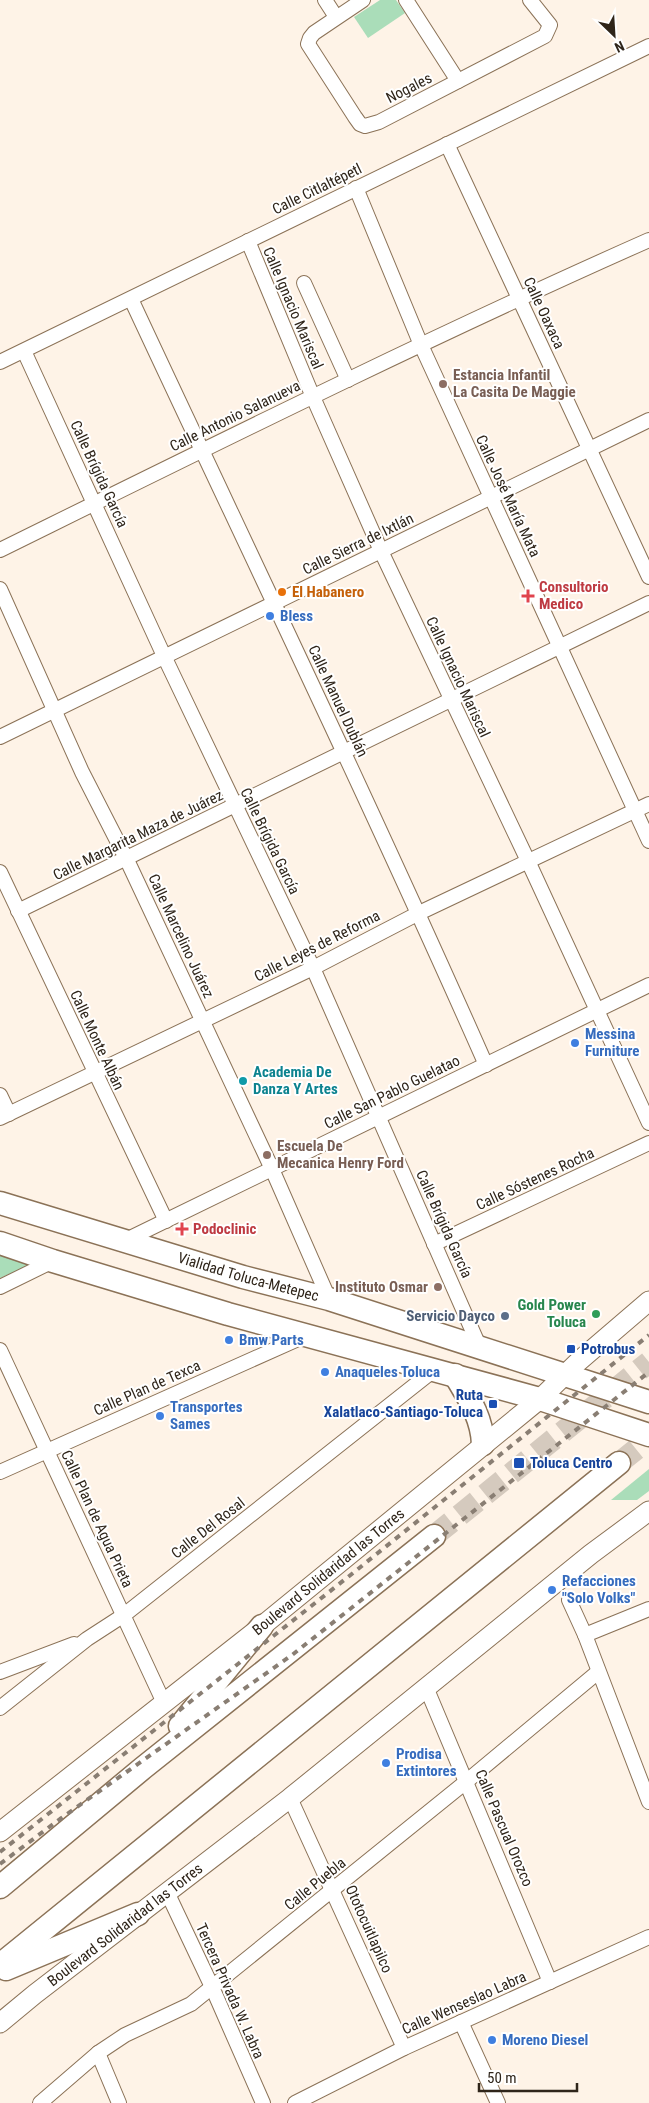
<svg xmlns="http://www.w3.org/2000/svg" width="649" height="2103" viewBox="0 0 649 2103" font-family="'Roboto Condensed',sans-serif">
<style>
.green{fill:#aaddb9}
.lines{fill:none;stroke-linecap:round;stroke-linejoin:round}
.trunk-tunnel{stroke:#d5cabe;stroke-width:22;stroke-dasharray:22 11;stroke-linecap:butt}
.minor-casing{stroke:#8b7257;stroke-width:16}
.secondary-casing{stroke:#8b7257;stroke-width:21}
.trunk-casing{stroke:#8b7257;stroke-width:25}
.minor{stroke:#fff;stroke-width:14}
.secondary{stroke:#fff;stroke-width:19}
.trunk{stroke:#fff;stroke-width:22}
.rail{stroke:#897e73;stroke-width:4;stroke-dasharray:6 6;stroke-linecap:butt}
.education-dot{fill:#8d6e63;stroke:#fff;stroke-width:2}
.food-dot{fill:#e8710a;stroke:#fff;stroke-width:2}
.health-dot{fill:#e0444e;stroke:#fff;stroke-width:2}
.shop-dot{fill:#3f7fe0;stroke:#fff;stroke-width:2}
.culture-dot{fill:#0f9aa8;stroke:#fff;stroke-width:2}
.leisure-dot{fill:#2e9e5b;stroke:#fff;stroke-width:2}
.service-dot{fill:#5c6f8a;stroke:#fff;stroke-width:2}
.transit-dot{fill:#1a4fb4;stroke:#fff;stroke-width:2}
.labels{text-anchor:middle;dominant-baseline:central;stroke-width:4;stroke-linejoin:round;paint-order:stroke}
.street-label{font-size:15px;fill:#2f251a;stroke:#fff}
.education-label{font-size:15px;font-weight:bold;fill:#785e54;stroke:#fff;text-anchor:start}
.health-label{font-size:15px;font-weight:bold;fill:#be3a42;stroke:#fff;text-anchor:start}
.food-label{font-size:15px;font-weight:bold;fill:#c56008;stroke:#fff;text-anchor:start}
.shop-label{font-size:15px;font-weight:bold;fill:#366cbe;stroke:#fff;text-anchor:start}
.culture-label{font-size:15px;font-weight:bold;fill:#0d838f;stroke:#fff;text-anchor:start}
.leisure-label{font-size:15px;font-weight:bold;fill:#27864d;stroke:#fff;text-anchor:end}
.service-label{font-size:15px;font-weight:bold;fill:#4e5e75;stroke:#fff;text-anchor:end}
.transit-label{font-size:15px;font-weight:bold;fill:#164399;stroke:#fff;text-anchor:start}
</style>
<rect width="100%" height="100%" fill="#fef3e7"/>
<g class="green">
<polygon points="380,0 396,0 405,13 368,38 354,17"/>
<polygon points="0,1254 30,1265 0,1278"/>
<polygon points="649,1469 649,1491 637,1500 611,1500"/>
</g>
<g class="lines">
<g class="trunk-tunnel">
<polyline points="619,1463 649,1439"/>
<polyline points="434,1536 649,1362"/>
</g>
<g class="minor-casing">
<g id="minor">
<polyline points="325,0 336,17"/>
<polyline points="363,0 314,33 310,38 308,44 355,117 360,124 365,126 379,122 545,36 550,25 530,0"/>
<polyline points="406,0 458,81"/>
<polyline points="447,144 649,577"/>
<polyline points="356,188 421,345 649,841"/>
<polyline points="248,241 313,397 381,551 528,861 649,1123"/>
<polyline points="304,283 348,380"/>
<path d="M131 299C250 554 372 807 486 1065"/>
<polyline points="24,351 164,656 313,968 480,1348"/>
<polyline points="0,362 649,46"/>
<path d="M0 550C215 444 430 337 649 240"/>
<polyline points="0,589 82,772 127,860 272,1169 329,1299"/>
<polyline points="0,737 649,420"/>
<polyline points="0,872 166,1221"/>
<polyline points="18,911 649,603"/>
<polyline points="0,1095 9,1114"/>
<polyline points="0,1118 313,968 419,913 649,804"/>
<polyline points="124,1241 649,985"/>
<polyline points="434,1244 649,1143"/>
<polyline points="0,1287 53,1261"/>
<polyline points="0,1350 164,1703"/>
<polyline points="0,1472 307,1335"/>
<polyline points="569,1600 585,1635 649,1802"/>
<polyline points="585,1635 649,1609"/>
<polyline points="0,1672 74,1644"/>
<polyline points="426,1687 550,1982"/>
<polyline points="0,1708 87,1639 124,1615 434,1370"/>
<polyline points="290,1798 404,2048"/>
<polyline points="167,1892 212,1987 263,2103"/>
<polyline points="461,2022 498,2103"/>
<polyline points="98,2053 119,2103"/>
<polyline points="40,2103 98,2053 125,2035 191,2004 467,1781 598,1672"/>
<polyline points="295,2103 404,2048 649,1937"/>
</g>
</g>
<g class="secondary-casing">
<g id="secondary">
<path id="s1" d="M0 1832 262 1626 540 1399 579 1361 649 1301"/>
<path id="s2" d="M0 2023 35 1994 290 1798 591 1554 649 1511"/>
</g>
</g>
<g class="trunk-casing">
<g id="trunk">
<path id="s3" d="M0 1203 243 1277 329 1299 649 1402"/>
<polyline points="0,1243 53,1261 228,1314 540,1399 649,1435"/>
<path d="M455 1375C468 1397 482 1417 483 1444"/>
<polyline points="180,1726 262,1626"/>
<polyline points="0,1887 143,1768 434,1536"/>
<polyline points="0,1965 619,1463"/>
<polyline points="6,1969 138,1914"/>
</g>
</g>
<use href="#minor" class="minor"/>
<use href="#secondary" class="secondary"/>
<use href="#trunk" class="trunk"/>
<g class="rail">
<polyline points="0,1852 348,1577 649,1335"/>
<polyline points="0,1864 60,1819 292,1655 649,1372"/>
</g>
</g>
<g class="education-dot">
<circle cx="443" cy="384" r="5"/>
<circle cx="267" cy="1155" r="5"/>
<circle cx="438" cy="1287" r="5"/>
</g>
<circle class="food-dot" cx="282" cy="592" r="5"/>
<g class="health-dot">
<path d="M525.5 588.5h5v5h5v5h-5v5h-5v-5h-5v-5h5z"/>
<path d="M179.5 1221.5h5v5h5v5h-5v5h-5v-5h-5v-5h5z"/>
</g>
<g class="shop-dot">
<circle cx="270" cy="616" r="5"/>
<circle cx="575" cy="1043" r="5"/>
<circle cx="229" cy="1340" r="5"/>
<circle cx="325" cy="1372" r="5"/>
<circle cx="160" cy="1416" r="5"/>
<circle cx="552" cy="1590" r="5"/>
<circle cx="386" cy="1763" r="5"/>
<circle cx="492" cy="2040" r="5"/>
</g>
<circle class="culture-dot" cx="243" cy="1081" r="5"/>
<circle class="leisure-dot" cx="596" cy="1314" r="5"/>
<circle class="service-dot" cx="505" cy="1316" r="5"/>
<g class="transit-dot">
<rect x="566" y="1344" width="10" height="10" rx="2.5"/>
<rect x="488" y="1399" width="10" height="10" rx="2.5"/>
<rect x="513" y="1457" width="12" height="12" rx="2.5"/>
</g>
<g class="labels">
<g class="street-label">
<text transform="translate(409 88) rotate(-27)">Nogales</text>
<text transform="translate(317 189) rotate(-26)">Calle Citlaltépetl</text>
<text transform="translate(293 308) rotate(67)">Calle Ignacio Mariscal</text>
<text transform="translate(544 313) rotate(65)">Calle Oaxaca</text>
<text transform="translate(235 416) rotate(-26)">Calle Antonio Salanueva</text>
<text transform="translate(99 474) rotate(65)">Calle Brígida García</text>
<text transform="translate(508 496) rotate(65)">Calle José María Mata</text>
<text transform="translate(358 544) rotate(-26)">Calle Sierra de Ixtlán</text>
<text transform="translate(458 677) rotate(65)">Calle Ignacio Mariscal</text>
<text transform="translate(338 701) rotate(65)">Calle Manuel Dublán</text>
<text transform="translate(138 835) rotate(-26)">Calle Margarita Maza de Juárez</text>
<text transform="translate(270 841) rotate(64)">Calle Brígida García</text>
<text transform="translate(181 936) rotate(65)">Calle Marcelino Juárez</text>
<text transform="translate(317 946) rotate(-27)">Calle Leyes de Reforma</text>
<text transform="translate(97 1040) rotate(65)">Calle Monte Albán</text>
<text transform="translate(392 1092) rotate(-26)">Calle San Pablo Guelatao</text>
<text transform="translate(535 1179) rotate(-25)">Calle Sóstenes Rocha</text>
<text transform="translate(444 1224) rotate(66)">Calle Brígida García</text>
<text stroke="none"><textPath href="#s3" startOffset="259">Vialidad Toluca-Metepec</textPath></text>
<text transform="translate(147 1388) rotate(-24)">Calle Plan de Texca</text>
<text transform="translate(97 1519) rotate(65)">Calle Plan de Agua Prieta</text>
<text transform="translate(208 1528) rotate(-38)">Calle Del Rosal</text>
<text stroke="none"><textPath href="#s1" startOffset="419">Boulevard Solidaridad las Torres</textPath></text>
<text transform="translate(504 1828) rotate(67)">Calle Pascual Orozco</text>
<text transform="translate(315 1884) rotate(-39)">Calle Puebla</text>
<text stroke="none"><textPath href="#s2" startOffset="159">Boulevard Solidaridad las Torres</textPath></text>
<text transform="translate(369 1929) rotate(66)">Ototocuitlapilco</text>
<text transform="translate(230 1991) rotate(66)">Tercera Privada W. Labra</text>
<text transform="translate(464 2003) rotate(-24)">Calle Wenseslao Labra</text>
</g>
<g class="education-label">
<text x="453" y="375">Estancia Infantil<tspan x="453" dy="17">La Casita De Maggie</tspan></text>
<text x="277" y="1146">Escuela De<tspan x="277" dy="17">Mecanica Henry Ford</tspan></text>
<text x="428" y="1287" text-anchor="end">Instituto Osmar</text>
</g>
<g class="health-label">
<text x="539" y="587">Consultorio<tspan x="539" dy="17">Medico</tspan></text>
<text x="193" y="1229">Podoclinic</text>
</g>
<g class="food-label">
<text x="292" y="592">El Habanero</text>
</g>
<g class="shop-label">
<text x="280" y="616">Bless</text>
<text x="585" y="1034">Messina<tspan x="585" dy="17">Furniture</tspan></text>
<text x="239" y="1340">Bmw Parts</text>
<text x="335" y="1372">Anaqueles Toluca</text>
<text x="170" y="1407">Transportes<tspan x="170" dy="17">Sames</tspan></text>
<text x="562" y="1581">Refacciones<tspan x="562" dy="17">"Solo Volks"</tspan></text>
<text x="396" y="1754">Prodisa<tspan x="396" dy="17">Extintores</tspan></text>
<text x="502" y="2040">Moreno Diesel</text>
</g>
<g class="culture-label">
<text x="253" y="1072">Academia De<tspan x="253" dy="17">Danza Y Artes</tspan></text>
</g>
<g class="leisure-label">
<text x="586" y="1305">Gold Power<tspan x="586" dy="17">Toluca</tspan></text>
</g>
<g class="service-label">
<text x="495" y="1316">Servicio Dayco</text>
</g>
<g class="transit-label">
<text x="581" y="1349">Potrobus</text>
<text x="483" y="1395" text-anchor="end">Ruta<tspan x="483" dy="17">Xalatlaco-Santiago-Toluca</tspan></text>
<text x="530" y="1463">Toluca Centro</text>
</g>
</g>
<g transform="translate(614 35) rotate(155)" stroke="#ffffff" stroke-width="4" paint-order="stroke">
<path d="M0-4L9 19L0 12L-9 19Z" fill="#2f251a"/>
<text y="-8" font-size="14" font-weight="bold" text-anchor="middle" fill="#2f251a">N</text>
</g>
<path d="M479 2083v8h98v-8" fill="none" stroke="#2f251a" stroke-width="2.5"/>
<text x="487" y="2083" font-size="15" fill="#2f251a" stroke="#ffffff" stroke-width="4" paint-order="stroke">50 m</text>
</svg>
